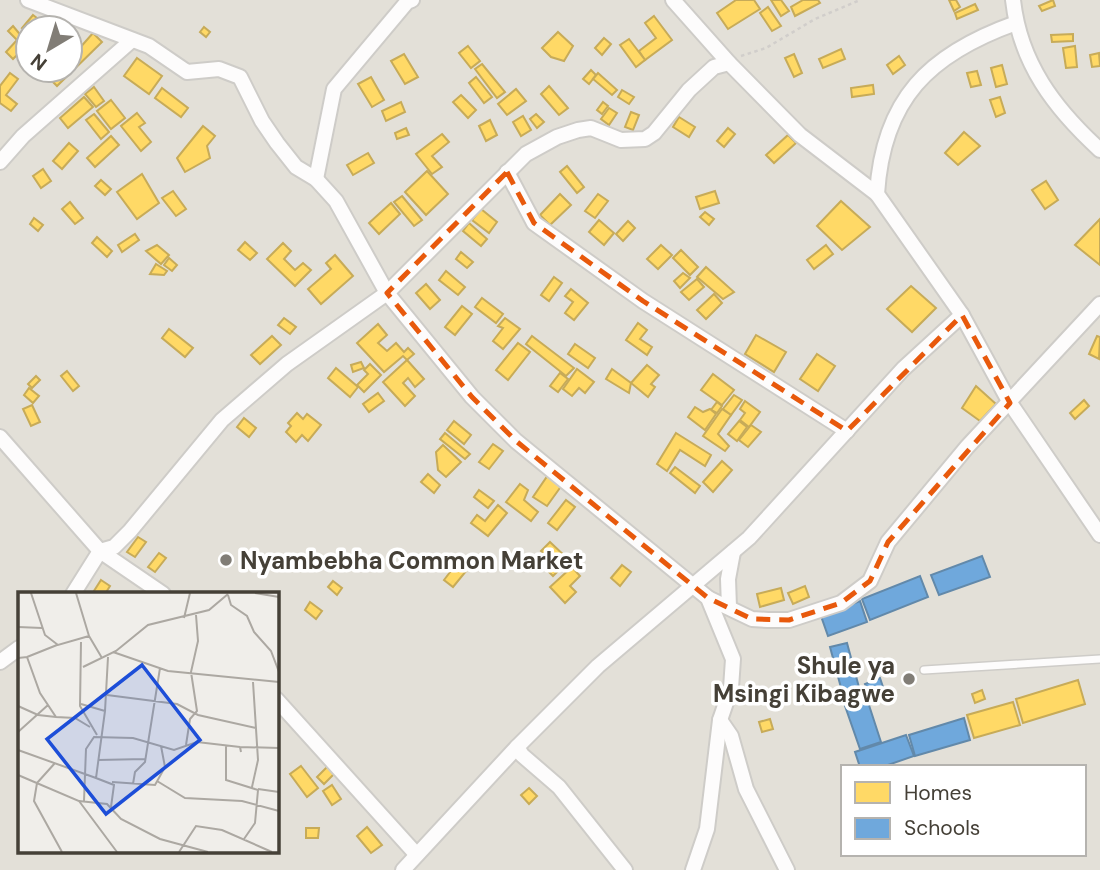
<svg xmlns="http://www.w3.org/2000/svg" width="1100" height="870" viewBox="0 0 1100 870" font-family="'DM Sans',sans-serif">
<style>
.residential{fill:#e3e0d8;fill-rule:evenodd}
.homes{fill:#ffd966;stroke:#c7ab58;stroke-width:2}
.schools{fill:#6fa8dc;stroke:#6289aa;stroke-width:2}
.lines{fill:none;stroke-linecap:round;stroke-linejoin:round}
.service-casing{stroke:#ceccc8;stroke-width:10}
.minor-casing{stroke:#ceccc8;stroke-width:18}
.path{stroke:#d1cecb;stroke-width:2.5;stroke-dasharray:3.5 3.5;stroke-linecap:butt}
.service{stroke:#fdfcfc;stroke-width:7}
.minor{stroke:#fdfcfc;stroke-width:14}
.marked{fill:none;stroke:#e8590c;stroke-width:5;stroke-dasharray:14 9;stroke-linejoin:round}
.poi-dot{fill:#817d76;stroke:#fff;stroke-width:2.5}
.labels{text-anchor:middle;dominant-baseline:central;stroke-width:7;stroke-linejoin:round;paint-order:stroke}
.poi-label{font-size:24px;font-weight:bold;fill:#454037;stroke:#fff;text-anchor:start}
.inset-road{fill:none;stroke:#aca8a2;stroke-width:2}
.view{fill:#1d4ed8;fill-opacity:0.15;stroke:#1d4ed8;stroke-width:3.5}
.inset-edge{fill:none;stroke:#454037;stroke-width:3.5}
</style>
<rect width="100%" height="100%" fill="#f0eeea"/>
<path class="residential" d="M0 0H1100V870H0ZM28 28H70V70H28ZM19 594H276V851H19ZM843 767H1084V854H843Z"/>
<g class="homes">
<polygon points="736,0 754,0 760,9 728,29 717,13"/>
<polygon points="771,0 781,0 789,11 781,16"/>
<polygon points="803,0 818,0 820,3 795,16 791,7"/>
<polygon points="949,0 956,0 960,7 954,11"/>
<polygon points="1053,0 1055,6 1042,11 1039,6"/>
<polygon points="975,4 978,10 957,19 955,13"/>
<polygon points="768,7 781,26 772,31 760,13"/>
<polygon points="33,15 42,22 37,28 28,28 28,32 22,28"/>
<polygon points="654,16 672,40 645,60 639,51 656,38 645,23"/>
<polygon points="56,17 63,22 59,28 47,28"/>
<polygon points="13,26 28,44 13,59 6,52 17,40 8,31"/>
<polygon points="204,27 210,32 206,37 200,32"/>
<polygon points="558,32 573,46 564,61 551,57 542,48"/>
<polygon points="93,33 102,42 57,86 41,70 70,70 70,42 78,50"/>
<polygon points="1073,34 1073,41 1052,42 1051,35"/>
<polygon points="604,38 611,44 602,55 595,48"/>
<polygon points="629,39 645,60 636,67 620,45"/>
<polygon points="468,46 480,61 471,68 459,53"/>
<polygon points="1075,46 1077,67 1066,68 1063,48"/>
<polygon points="841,49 845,59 823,68 819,59"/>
<polygon points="1099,53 1100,66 1092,67 1090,55"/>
<polygon points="404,54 418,77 405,84 391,61"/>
<polygon points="794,54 802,73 794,77 785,58"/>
<polygon points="899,56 905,65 893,74 887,65"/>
<polygon points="137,58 162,76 149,94 124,76"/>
<polygon points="482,64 505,92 497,98 475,69"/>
<polygon points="1002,65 1007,84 996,87 991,68"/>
<polygon points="591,70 596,75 589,84 583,79"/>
<polygon points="977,71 981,85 971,87 967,73"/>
<polygon points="10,73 18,79 6,95 17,104 11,111 0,103 0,86"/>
<polygon points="598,73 617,90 612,95 593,79"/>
<polygon points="371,77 384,100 372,107 358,84"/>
<polygon points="476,77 492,97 484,103 469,83"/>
<polygon points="873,85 874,94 852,97 851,88"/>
<polygon points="549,86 568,108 559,115 541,94"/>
<polygon points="94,87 104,101 96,107 85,94"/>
<polygon points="162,88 188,108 181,117 155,98"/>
<polygon points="516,89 526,101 507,115 498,104"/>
<polygon points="622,90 634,97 629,104 618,97"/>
<polygon points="461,95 476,110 468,118 453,102"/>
<polygon points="84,97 93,107 68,128 60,118"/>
<polygon points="1000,97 1005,113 996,117 990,100"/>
<polygon points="111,100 125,118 111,129 97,111"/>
<polygon points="401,102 405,112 386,121 382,111"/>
<polygon points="603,102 608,106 602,114 597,110"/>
<polygon points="609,108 617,113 609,125 601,119"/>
<polygon points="631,112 639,115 633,130 625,127"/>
<polygon points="137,113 145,123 139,127 151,142 141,151 121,126"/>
<polygon points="94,114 109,132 101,139 86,120"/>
<polygon points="536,114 544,122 537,128 530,119"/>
<polygon points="523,116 531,130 521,136 513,122"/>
<polygon points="679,117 695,127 689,137 673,127"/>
<polygon points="490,120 497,135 486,141 479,126"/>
<polygon points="203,126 215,136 207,146 210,158 185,172 177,158"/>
<polygon points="406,128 409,135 397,139 395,133"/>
<polygon points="728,128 735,134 724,147 717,141"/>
<polygon points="964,132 980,146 958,165 945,153"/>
<polygon points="442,134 449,142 432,156 442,167 432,174 416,154"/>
<polygon points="788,135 796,143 774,163 766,155"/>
<polygon points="111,136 119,145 95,167 87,158"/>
<polygon points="69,143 78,151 62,169 53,161"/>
<polygon points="368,153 374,163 353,175 347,165"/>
<polygon points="567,166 584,187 577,193 560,172"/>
<polygon points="43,169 51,181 41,188 33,176"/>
<polygon points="427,171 448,194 426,215 405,192"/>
<polygon points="142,174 159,203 137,219 117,192"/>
<polygon points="101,180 111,189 105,195 95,186"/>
<polygon points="1046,181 1058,200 1045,209 1032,190"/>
<polygon points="173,191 186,209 176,216 162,198"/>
<polygon points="715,191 719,203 700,209 696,197"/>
<polygon points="560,194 571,205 550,225 540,215"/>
<polygon points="598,194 608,201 595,218 585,211"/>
<polygon points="402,196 422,220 414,226 394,202"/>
<polygon points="841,201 870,227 842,250 817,226"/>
<polygon points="70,202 83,218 75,224 62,209"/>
<polygon points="391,203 400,214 379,234 369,223"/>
<polygon points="481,209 497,222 489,233 472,220"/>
<polygon points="705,212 714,219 709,225 700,217"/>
<polygon points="34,218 43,225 38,231 30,224"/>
<polygon points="1100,219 1100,265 1075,245"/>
<polygon points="599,220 614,233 604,245 589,232"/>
<polygon points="628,221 635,228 623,241 616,234"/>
<polygon points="469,223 487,239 481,246 463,231"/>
<polygon points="135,234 139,240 122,252 118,245"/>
<polygon points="97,237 112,251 107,257 92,243"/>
<polygon points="245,242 257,253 250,260 238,250"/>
<polygon points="283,243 291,251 284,259 295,270 303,263 311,270 295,286 267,259"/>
<polygon points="157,245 169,255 161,264 146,251"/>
<polygon points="661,245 672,255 658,269 647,259"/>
<polygon points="826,245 833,254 814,269 807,260"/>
<polygon points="681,250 698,267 690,275 673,258"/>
<polygon points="461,252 473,262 467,268 456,259"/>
<polygon points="335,255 353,276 321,304 308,289 331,269 326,263"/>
<polygon points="169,258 177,265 172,271 164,265"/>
<polygon points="156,264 167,271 164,275 150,274"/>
<polygon points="706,267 734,292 723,299 697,277"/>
<polygon points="446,271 465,287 458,295 439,280"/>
<polygon points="683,273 690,278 680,288 674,281"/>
<polygon points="554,277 562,283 549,301 541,295"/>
<polygon points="697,279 704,287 689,300 681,292"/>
<polygon points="426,284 440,300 430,309 416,293"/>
<polygon points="911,286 936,308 912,332 887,309"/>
<polygon points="571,289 588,303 574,320 565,313 573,302 565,296"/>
<polygon points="714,294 722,303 706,319 697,310"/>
<polygon points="482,298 503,314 496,323 475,307"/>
<polygon points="462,306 472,314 455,335 445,327"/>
<polygon points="284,318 296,327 290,334 278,325"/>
<polygon points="505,318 520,329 503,349 493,341 503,328 498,326"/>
<polygon points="638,323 647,330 640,339 652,347 647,355 626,340"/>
<polygon points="378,324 387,335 378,343 387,351 396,343 404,352 408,348 414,354 407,360 403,356 384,372 357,343"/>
<polygon points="169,329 193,348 185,357 162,338"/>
<polygon points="756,335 786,352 774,372 745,354"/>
<polygon points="272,336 281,345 260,364 251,355"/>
<polygon points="532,336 574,368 566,376 526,344"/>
<polygon points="1097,336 1100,337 1099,359 1089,354"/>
<polygon points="518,343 530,352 508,380 496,370"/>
<polygon points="575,344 595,358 588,368 568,354"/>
<polygon points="817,354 835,366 818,391 800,379"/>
<polygon points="407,360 424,379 415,387 408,378 403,383 415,396 405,406 383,382"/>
<polygon points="361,362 364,368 353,372 351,365"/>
<polygon points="370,364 381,375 364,392 357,385 368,374 364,370"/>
<polygon points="647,365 659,375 651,384 655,387 648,397 631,383"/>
<polygon points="336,368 358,387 350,397 328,378"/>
<polygon points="577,369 594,382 585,393 579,388 572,396 563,389"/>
<polygon points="612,369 631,383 629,393 606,379"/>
<polygon points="67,371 79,386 73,391 61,376"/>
<polygon points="560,373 568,379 558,392 550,386"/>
<polygon points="713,374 734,390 722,405 701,390"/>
<polygon points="36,376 40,380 32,388 28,384"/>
<polygon points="976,386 996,404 980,421 962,408"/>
<polygon points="29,388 39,396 33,403 24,395"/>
<polygon points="378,393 384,401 369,412 363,404"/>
<polygon points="734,395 742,400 731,415 723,409"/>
<polygon points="1084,400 1089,406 1075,419 1070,413"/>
<polygon points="745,401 760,412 749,427 740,420 745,413 740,409"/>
<polygon points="717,402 722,406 717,413 711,410"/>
<polygon points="32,405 40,422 31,426 23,409"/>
<polygon points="695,407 703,412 710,409 716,414 705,430 688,417"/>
<polygon points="722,409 731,415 718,434 729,446 725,451 703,436"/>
<polygon points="297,413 303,419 307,414 321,425 308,441 302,435 296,442 286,432 291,426 288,423"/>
<polygon points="244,418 256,428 249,437 237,427"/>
<polygon points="454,421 471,435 464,444 447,430"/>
<polygon points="739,421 747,427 737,441 728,434"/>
<polygon points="751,425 761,432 748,447 739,440"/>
<polygon points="445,433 470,454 465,459 440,439"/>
<polygon points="676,433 711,455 705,466 680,450 667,471 657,464"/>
<polygon points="493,444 503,451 489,469 479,462"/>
<polygon points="443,445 461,462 446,477 438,470 436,452"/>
<polygon points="722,461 732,470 713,492 703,482"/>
<polygon points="675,467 700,486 695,493 670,473"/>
<polygon points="428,474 440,485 434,493 421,482"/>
<polygon points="548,475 562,485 547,506 533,497"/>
<polygon points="520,484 528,490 524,500 538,512 531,521 506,502"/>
<polygon points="479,490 494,501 488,508 474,497"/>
<polygon points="566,500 575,507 557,530 548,523"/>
<polygon points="498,505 507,513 488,536 471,523 477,515 485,521"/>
<polygon points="138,537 146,542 135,557 127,552"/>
<polygon points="550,542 569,560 553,576 548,571 552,562 541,551"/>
<polygon points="159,553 166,558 155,572 148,567"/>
<polygon points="457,563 467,570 453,587 444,580"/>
<polygon points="622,565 631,572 620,586 611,578"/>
<polygon points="572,567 580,576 570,586 576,592 565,603 550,587"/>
<polygon points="101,580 110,586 105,594 92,594"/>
<polygon points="333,581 342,588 337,595 328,587"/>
<polygon points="805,586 809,597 793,604 788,593"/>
<polygon points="781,588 784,600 760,607 757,594"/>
<polygon points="310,602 322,611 316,619 305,610"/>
<polygon points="1078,680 1085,704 1023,723 1016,699"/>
<polygon points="982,690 985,699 975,703 972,694"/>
<polygon points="1013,702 1020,725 974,738 967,715"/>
<polygon points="770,719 773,729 762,732 759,722"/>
<polygon points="332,762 339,769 324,784 317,777"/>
<polygon points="301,766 318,788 307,797 290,774"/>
<polygon points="332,785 341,799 332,805 323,791"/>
<polygon points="529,788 537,796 529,804 521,795"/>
<polygon points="367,827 382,845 371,853 357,836"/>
<polygon points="306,828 319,828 318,838 306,838"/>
</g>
<g class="schools">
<polygon points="982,556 990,577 939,595 931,575"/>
<polygon points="920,576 928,597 870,620 862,599"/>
<polygon points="860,601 867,622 828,636 821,616"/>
<polygon points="847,643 860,691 843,695 830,647"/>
<polygon points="880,678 885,693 871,699 865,684"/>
<polygon points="867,699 881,742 860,749 845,706"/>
<polygon points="964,718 970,740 915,756 909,735"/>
<polygon points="906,735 914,756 882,767 860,767 855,752"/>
</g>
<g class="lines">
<g class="service-casing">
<polyline id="service" points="924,670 1100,659"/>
</g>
<g class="minor-casing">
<g id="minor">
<polyline points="28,0 149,46 187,72 219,69 240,77 262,121 277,143 296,167 316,179 336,201 387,293 472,397 516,441 708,598 733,659 731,688 720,720 707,829 693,870"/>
<polyline points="673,0 729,63 800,135 877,194"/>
<path d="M1013 0C1020 63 1054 108 1100 150"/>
<polyline points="0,162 23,136 132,40"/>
<polyline points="507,172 534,223 643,301 847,431"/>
<polyline points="316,179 334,89 407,2 412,0"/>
<polyline points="962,315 1010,403 1100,535"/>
<polyline points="0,437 100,551 163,594"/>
<polyline points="73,594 100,551 114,547 130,531 222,420 287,364 387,293 526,154 557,137 578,130 591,128 621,140 645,139 654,133 689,90 714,67 729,63"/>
<polyline points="708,598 752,619 768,620 789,620 841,603 870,581 888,542 967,447 1100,304"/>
<polyline points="729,607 728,579 733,552"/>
<polyline points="0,662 19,648"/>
<polyline points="276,699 416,854"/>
<polyline points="720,720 731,736 746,789 787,870"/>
<polyline points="403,870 517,747"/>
<path d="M625 870 559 787 522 755 517 747 598 666 749 538 903 369 962 315 877 194C883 99 929 54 1016 23"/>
</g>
</g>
<polyline class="path" points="741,56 766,48 815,19 860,0"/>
<use href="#service" class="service"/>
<use href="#minor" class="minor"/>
</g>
<path class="marked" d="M507 172 534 223 643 301 847 431 962 315 1010 403 888 542 870 581 841 603 789 620 752 619 708 598 516 441 472 397 387 293Z"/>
<g class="poi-dot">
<circle cx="226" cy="560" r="7"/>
<circle cx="909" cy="679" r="7"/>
</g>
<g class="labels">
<g class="poi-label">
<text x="240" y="560">Nyambebha Common Market</text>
<text x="895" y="665" text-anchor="end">Shule ya<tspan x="895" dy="28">Msingi Kibagwe</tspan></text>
</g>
</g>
<g transform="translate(18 592)">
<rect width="261" height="261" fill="#f0eeea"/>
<path class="inset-road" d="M13 1 27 43 40 53 71 44 58 1M237 1 261 5M210 3 213 13 229 24 236 40 253 59 261 80M166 26 172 1M0 35 24 36M71 44 84 66M63 50 62 114 79 143M95 60 150 79 261 90M9 65 39 53M0 66 9 65 22 101 38 125 57 126 72 135M65 75 98 59 130 33 191 18 210 2M89 103 159 112 180 123 238 136M63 112 87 119 78 186 96 193 93 215M0 114 20 123 38 125M87 119 90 65M0 140 30 113M168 153 172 127 179 119 173 80 180 49 178 23M208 154V188L240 198 237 231 226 247M0 158 78 186M223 160 222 155 261 156M80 168 127 167M37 171 19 191 16 209 44 260M0 183 61 209 99 260M139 189 167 206 224 209 261 219M94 190 137 193 147 175 143 154M115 192 117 180 127 170 142 76M234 195 240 168 235 90M240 197 261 200M61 209 89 212 103 227 142 247 190 260M66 209 68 157 76 145 115 146 156 158 179 150 222 155M161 260 178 234 204 238 254 260"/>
<path class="view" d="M124 73 182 148 88 222 29 147Z"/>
<rect width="261" height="261" class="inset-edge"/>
</g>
<rect x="841" y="765" width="245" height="91" fill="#ffffff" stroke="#b5b3af" stroke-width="2"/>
<rect x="855" y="782" width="35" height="21" fill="#ffd966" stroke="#b5b3af" stroke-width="2"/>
<text x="904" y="800" font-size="21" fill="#454037">Homes</text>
<rect x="855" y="818" width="35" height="21" fill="#6fa8dc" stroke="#b5b3af" stroke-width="2"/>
<text x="904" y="835" font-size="21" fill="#454037">Schools</text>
<g transform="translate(49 49) rotate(218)"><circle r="33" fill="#ffffff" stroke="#b5b3af" stroke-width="2"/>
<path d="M0-5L12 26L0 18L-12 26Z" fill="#817d76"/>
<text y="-10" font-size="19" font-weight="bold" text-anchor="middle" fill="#454037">N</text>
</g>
</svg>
